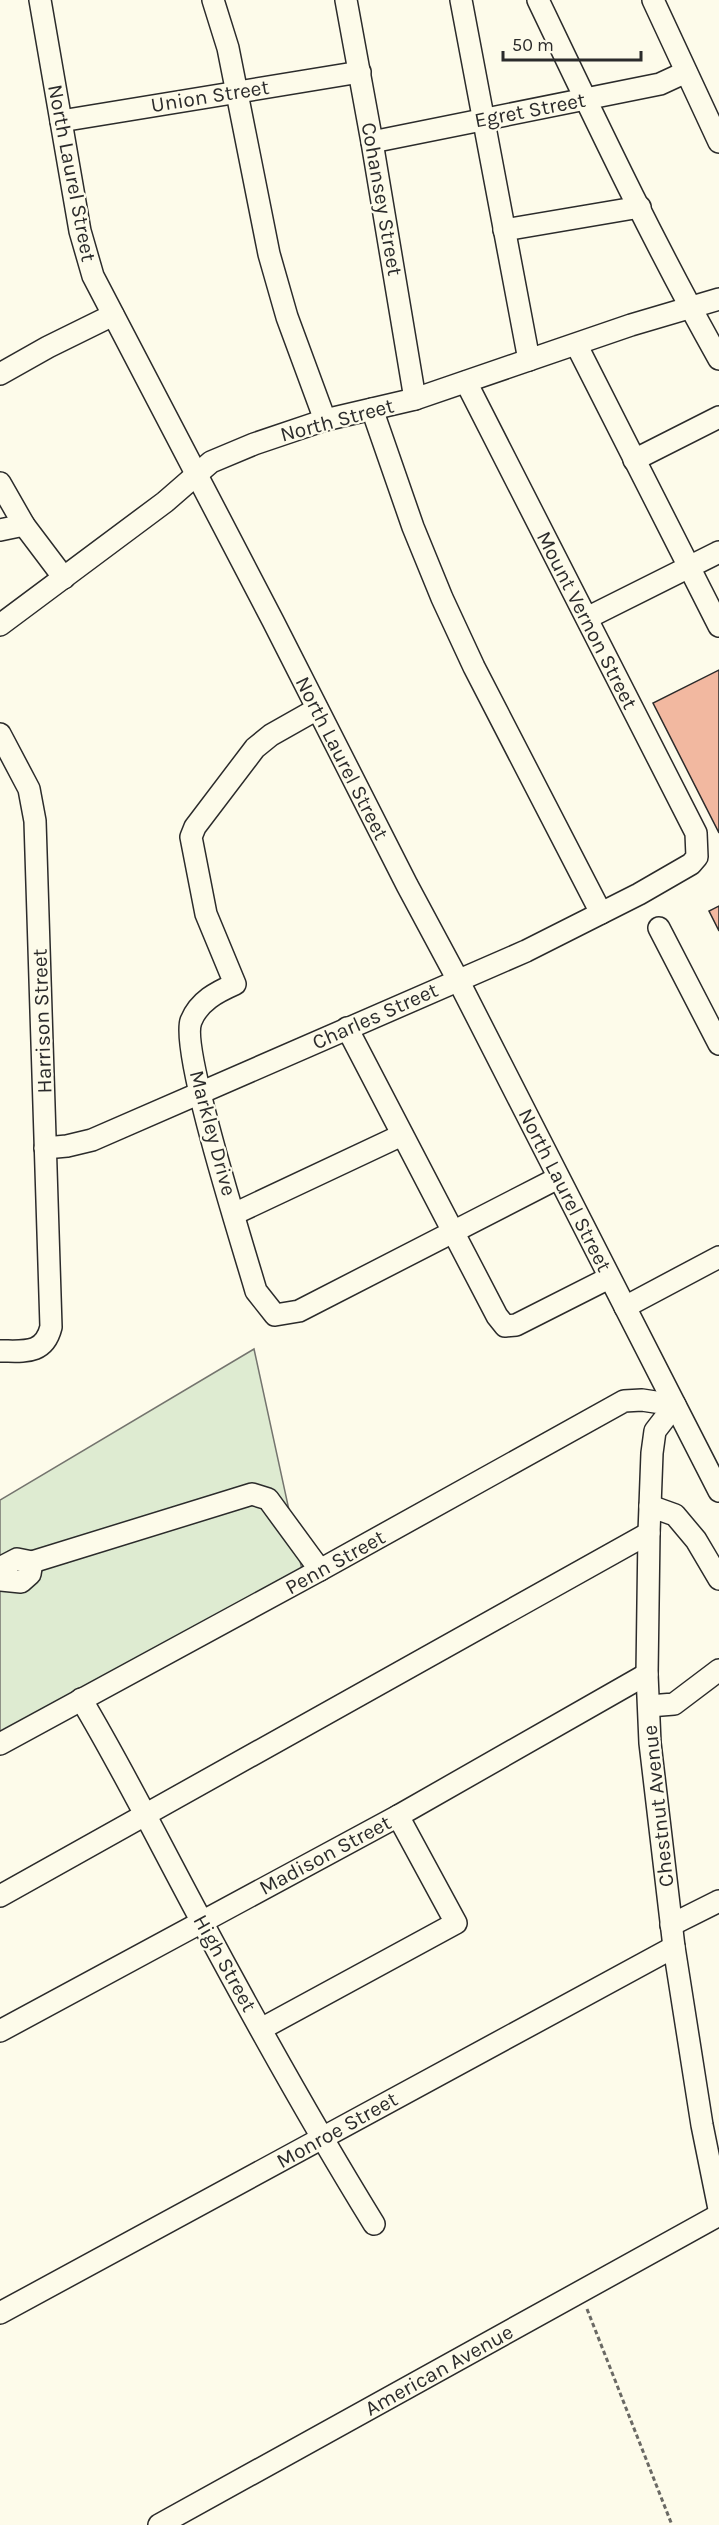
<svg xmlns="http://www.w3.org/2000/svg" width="719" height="2525" viewBox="0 0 719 2525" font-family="Karla,sans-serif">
	<rect width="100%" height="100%" fill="#fdfbea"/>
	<!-- green -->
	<polygon fill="#deebd1" stroke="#74746e" stroke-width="1.5" points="254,1349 304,1579 0,1744 0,1500"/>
	<!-- building -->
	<g fill="#f2b8a0" stroke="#2b2b2b" stroke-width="1.5">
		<polygon points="719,670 719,833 653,703"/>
		<polygon points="719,906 719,931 709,911"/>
	</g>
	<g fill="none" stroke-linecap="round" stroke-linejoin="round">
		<defs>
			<g id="minor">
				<polyline points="40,0 80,231 93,276 273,621 407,885 458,980 719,1491"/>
				<polyline points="213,0 228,48 269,254 287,317 325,420"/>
				<polyline points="346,0 372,142 415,399"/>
				<polyline points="461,0 529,360"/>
				<path d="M538 0C596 121 653 242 719 359"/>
				<polyline points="653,0 719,142"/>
				<polyline points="61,121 360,72"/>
				<polyline points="372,142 660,84 686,72"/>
				<polyline points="504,230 640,207"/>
				<polyline points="577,346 719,626"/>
				<polyline points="0,374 48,347 113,315"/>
				<polyline points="372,409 413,527 442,598 474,667 601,913"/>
				<polyline points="634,460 719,417"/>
				<polyline points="0,483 24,525 64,578"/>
				<polyline points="0,530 24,525"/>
				<polyline points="587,618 719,552"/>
				<polyline points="0,625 165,502 211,462 254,444 325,420 415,399 631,325 719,299"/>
				<path d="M317 709 271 735 255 748 195 827 191 837 206 914 235 984C217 992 199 1001 191 1021 180 1050 244 1249 256 1291L275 1315 299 1311 558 1178"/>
				<path d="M0 734 29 789 35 821 51 1327C44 1355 24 1351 0 1351"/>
				<polyline points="659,928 719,1044"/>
				<polyline points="347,1028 497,1316 505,1326 516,1325 609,1278"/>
				<polyline points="45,1148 67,1146 92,1140 526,951 639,894 691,864 697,857 696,833 466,382"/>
				<polyline points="234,1214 402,1135"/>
				<polyline points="625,1307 719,1257"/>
				<polyline points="650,1506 675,1515 696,1540 719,1579"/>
				<polyline points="32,1562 252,1494 268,1499 320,1570"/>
				<polyline points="0,1568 17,1559 32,1562 30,1574 21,1582 0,1580"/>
				<path d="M81 1699C124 1771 161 1846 201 1920 256 2023 313 2125 374 2224"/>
				<polyline points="649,1706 674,1704 719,1670"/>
				<polyline points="0,1744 320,1570 624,1401 642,1400 675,1405 655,1431 652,1453 649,1533 647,1674 650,1743 674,1947 702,2125 719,2209"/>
				<polyline points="0,1896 649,1533"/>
				<polyline points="671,1925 719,1901"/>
				<polyline points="261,2029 456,1923 398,1816"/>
				<polyline points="0,2031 398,1816 647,1674"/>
				<polyline points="0,2313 674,1947"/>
				<polyline points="159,2525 719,2215"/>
			</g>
		</defs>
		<!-- minor casing -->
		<use href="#minor" stroke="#2b2b2b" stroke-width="24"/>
		<!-- path -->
		<polyline stroke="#6a6964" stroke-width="3" stroke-dasharray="4.5 3" stroke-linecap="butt" points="587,2309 672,2525"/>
		<!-- minor -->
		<use href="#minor" stroke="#fdfbea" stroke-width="21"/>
	</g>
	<g text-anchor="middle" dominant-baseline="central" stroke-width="4.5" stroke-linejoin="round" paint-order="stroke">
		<!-- street labels -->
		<g font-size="21" fill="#2b2b2b" stroke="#fdfbea">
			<text transform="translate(210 96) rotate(-9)">Union Street</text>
			<text transform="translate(530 110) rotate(-11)">Egret Street</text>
			<text transform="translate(72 173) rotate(79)">North Laurel Street</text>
			<text transform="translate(382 199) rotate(80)">Cohansey Street</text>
			<text transform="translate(337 420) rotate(-15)">North Street</text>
			<text transform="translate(587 620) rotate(63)">Mount Vernon Street</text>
			<text transform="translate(342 758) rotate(63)">North Laurel Street</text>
			<text transform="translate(375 1016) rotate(-24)">Charles Street</text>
			<text transform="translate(42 1021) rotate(-92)">Harrison Street</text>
			<text transform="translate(213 1133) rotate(75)">Markley Drive</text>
			<text transform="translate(565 1190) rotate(63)">North Laurel Street</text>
			<text transform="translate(335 1562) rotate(-29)">Penn Street</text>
			<text transform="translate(658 1806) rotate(-96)">Chestnut Avenue</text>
			<text transform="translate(325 1855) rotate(-28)">Madison Street</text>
			<text transform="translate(225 1963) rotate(61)">High Street</text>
			<text transform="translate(337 2130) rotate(-29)">Monroe Street</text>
			<text transform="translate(439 2370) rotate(-29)">American Avenue</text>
		</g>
	</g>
	<!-- scale -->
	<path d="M503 51v9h138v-9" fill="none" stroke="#2b2b2b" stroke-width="3"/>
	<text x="512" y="51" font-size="18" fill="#2b2b2b" stroke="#fdfbea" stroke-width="4.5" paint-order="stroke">50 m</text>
</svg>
